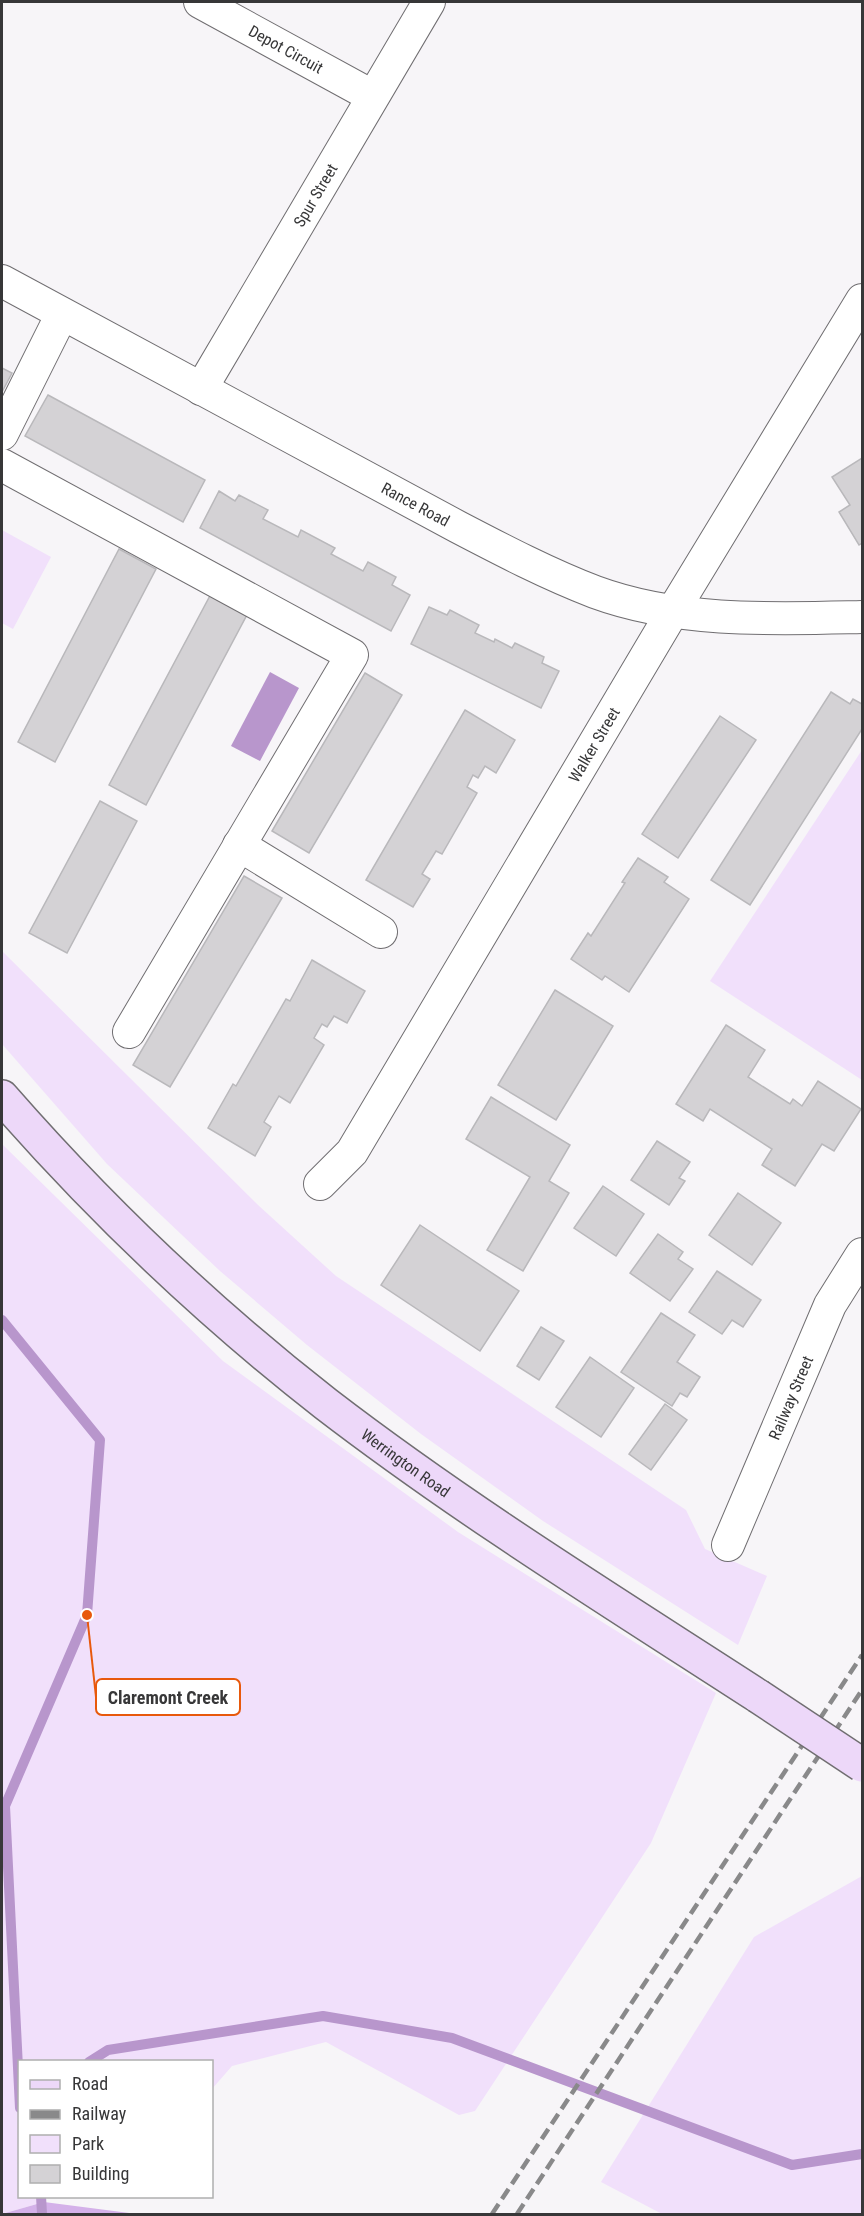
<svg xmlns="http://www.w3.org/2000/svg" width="864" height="2216" viewBox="0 0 864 2216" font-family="'Roboto Condensed',sans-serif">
	<rect width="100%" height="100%" fill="#f7f5f8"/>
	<!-- green -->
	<g fill="#f1e0fb">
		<polygon points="2,530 51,557 13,629 2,623"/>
		<polygon points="862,750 862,1080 710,981"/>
		<polygon points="2,951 258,1205 336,1276 686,1510 705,1549 767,1576 738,1645 543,1521 421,1434 307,1345 220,1271 107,1164 2,1044"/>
		<polygon points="2,1144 223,1361 458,1532 716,1693 651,1843 475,2111 459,2115 326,2042 232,2066 212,2089 212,2062 20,2062 20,2196 43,2197 44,2202 2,2214"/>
		<polygon points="862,1876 862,2214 662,2214 601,2182 754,1937"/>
	</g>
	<!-- forest -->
	<polygon fill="#d4b1e9" points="44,2202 137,2214 2,2214"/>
	<!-- water -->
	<polygon fill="#b896cc" points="270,672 299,688 260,761 231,746"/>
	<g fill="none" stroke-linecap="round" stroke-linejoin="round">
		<!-- stream -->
		<g stroke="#b896cc" stroke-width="10">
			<polyline points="2,1320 100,1440 87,1615 5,1806 20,2108"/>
			<polyline points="89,2062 108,2050 323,2016 452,2038 792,2165 862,2154"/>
			<polyline points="41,2196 42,2214"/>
		</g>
	</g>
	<!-- building -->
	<g fill="#d4d2d5" stroke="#b9b8bb" stroke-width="1.5">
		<polygon points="2,368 12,373 2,392"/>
		<polygon points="48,395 205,480 183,522 25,436"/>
		<polygon points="862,458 862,543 859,545 839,512 850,505 832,477"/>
		<polygon points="219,491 235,501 239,495 268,510 263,519 298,537 301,530 335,548 331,554 363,571 368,562 396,577 392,585 410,595 391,631 200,528"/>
		<polygon points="119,549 156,569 55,762 18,742"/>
		<polygon points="212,592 249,611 146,805 109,785"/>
		<polygon points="429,607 447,615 450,610 479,625 475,633 494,642 495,639 512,648 515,643 544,657 542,663 559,671 541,708 411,644"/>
		<polygon points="365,673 402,695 309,853 272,831"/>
		<polygon points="831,692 850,704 853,699 862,704 862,729 750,905 711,880"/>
		<polygon points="465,710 515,740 496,773 485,766 478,778 473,775 467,787 477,793 442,854 436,851 422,874 430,879 413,907 366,880"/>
		<polygon points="720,716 756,740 678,858 642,834"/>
		<polygon points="100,801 137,821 67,953 29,933"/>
		<polygon points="638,858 668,877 664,882 689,899 629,992 605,976 602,980 571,959 588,933 591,936 625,883 622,882"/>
		<polygon points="244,876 282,898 170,1087 133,1065"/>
		<polygon points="312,960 365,991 347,1023 334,1016 327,1027 322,1024 314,1038 324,1045 290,1103 279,1096 264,1122 271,1127 255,1156 208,1128 233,1084 236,1086 286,999 290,1001"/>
		<polygon points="555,990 613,1026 556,1120 498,1085"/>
		<polygon points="726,1025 765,1050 748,1077 790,1104 793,1099 802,1106 818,1081 861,1109 834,1151 822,1144 795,1186 762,1165 772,1149 710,1109 703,1121 676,1104"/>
		<polygon points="491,1097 570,1145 549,1181 569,1193 523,1271 487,1250 530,1177 466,1139"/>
		<polygon points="657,1141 690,1162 679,1178 685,1181 669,1205 631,1180"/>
		<polygon points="603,1186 644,1214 616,1256 574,1228"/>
		<polygon points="738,1193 781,1223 752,1265 709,1235"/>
		<polygon points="420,1225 519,1291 480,1351 381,1285"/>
		<polygon points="658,1234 683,1252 678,1259 693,1269 670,1301 630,1273"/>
		<polygon points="717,1271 761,1300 743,1327 732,1320 722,1334 689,1312"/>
		<polygon points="661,1313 695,1335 677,1362 700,1377 687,1397 680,1393 672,1406 621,1372"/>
		<polygon points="541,1327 564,1341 539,1380 517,1366"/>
		<polygon points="590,1357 634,1388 601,1437 556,1407"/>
		<polygon points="665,1404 687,1420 651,1470 629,1454"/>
	</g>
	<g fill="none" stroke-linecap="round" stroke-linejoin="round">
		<defs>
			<g id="street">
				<path id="s1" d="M200 2 372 96"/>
				<path id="s2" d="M2 281 458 527C502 550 548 574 595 592 679 623 774 619 862 617"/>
				<path id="s3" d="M201 389 429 2"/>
				<polyline points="2,434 62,314"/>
				<polyline points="2,465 352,655 129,1032"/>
				<polyline points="239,845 381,932"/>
				<path id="s4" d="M320 1184 352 1152 673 611 862 300"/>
				<path id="s5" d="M728 1545 830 1305 862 1254"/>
			</g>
			<g id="secondary">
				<path id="s6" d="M2 1097C100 1209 208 1312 326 1404 464 1510 613 1602 758 1696"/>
			</g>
		</defs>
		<!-- street casing -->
		<use href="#street" stroke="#706e71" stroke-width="34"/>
		<!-- secondary casing -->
		<use href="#secondary" stroke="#706e71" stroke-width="36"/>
		<!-- street -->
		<use href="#street" stroke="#fff" stroke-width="32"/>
		<!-- secondary -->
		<use href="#secondary" stroke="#edd8f9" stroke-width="33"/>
		<!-- rail -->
		<g stroke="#89898a" stroke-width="4.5" stroke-dasharray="12 6" stroke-linecap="butt">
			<polyline points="492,2214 862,1655"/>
			<polyline points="517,2214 862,1690"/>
		</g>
		<defs>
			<polyline id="secondary-bridge" points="758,1696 862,1765"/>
		</defs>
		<!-- secondary-bridge casing -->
		<use href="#secondary-bridge" stroke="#706e71" stroke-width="36" stroke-linecap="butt"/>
		<!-- secondary-bridge -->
		<use href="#secondary-bridge" stroke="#edd8f9" stroke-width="33"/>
	</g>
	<g text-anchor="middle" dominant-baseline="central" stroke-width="4.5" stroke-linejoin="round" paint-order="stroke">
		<!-- street labels -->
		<g font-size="16" fill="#373738" stroke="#fff">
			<text stroke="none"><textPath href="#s1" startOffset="98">Depot Circuit</textPath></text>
			<text stroke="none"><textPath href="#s3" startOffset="225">Spur Street</textPath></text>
			<text stroke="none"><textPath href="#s2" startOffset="470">Rance Road</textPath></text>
			<text stroke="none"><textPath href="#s4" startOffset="519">Walker Street</textPath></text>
			<text stroke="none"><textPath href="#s5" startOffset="160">Railway Street</textPath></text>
			<text stroke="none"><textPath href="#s6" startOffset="546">Werrington Road</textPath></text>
		</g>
	</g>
	<!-- callouts -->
	<path fill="none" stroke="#e8590c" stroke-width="2" d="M87 1615L96 1697"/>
	<circle fill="#e8590c" stroke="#fff" stroke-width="2" cx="87" cy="1615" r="6"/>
	<rect fill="#fff" stroke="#e8590c" stroke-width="2" x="96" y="1679" width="144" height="36" rx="6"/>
	<g font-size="18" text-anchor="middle" font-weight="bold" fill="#373738">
		<text x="168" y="1704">Claremont Creek</text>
	</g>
	<!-- border -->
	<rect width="864" height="2216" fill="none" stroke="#373738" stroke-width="6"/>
	<!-- legend -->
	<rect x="18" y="2060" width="195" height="138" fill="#ffffff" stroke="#afafaf" stroke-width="1.5"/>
	<rect x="30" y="2080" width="30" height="9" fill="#edd8f9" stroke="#afafaf" stroke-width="1.5"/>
	<text x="72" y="2090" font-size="18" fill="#373738">Road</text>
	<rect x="30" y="2110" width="30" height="9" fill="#89898a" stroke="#afafaf" stroke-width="1.5"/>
	<text x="72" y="2120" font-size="18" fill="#373738">Railway</text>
	<rect x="30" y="2135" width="30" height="18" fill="#f1e0fb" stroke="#afafaf" stroke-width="1.5"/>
	<text x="72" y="2150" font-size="18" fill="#373738">Park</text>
	<rect x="30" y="2165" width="30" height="18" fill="#d4d2d5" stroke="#afafaf" stroke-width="1.5"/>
	<text x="72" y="2180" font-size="18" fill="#373738">Building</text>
</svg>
